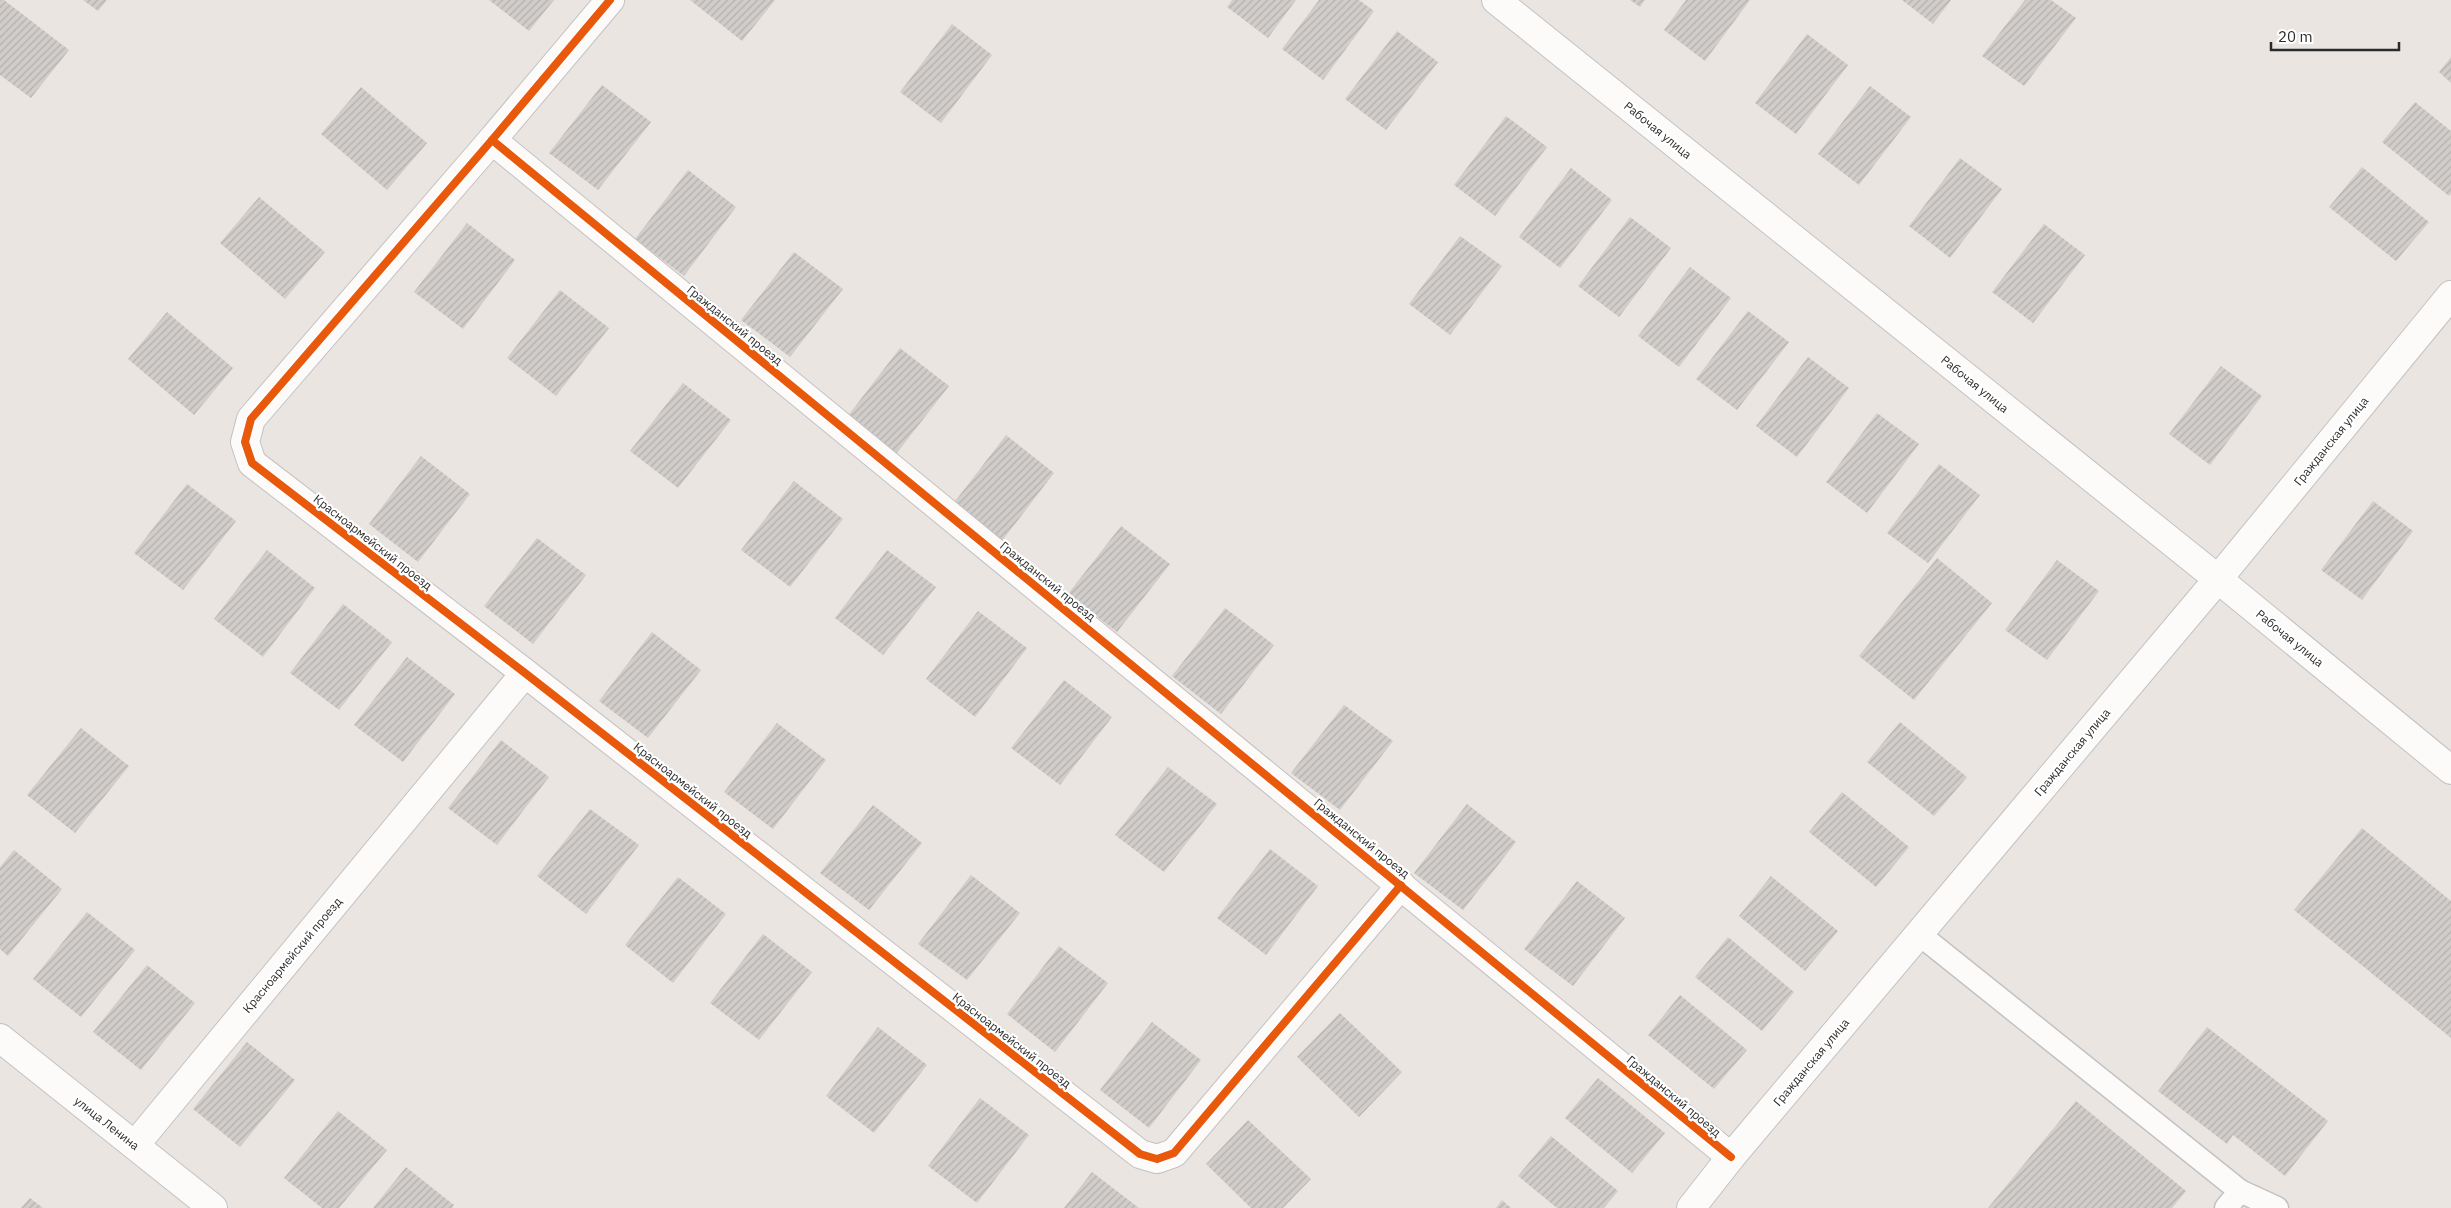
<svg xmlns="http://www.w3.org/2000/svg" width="2451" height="1208" viewBox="0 0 2451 1208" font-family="'IBM Plex Sans',sans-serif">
	<defs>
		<pattern id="building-hatch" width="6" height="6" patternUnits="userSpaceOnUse" patternTransform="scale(1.25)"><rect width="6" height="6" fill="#d0cdca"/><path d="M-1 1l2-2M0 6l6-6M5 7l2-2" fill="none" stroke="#b3b0ae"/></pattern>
	</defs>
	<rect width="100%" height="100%" fill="#eae5e1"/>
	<!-- building -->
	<g fill="url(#building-hatch)">
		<polygon points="0,0 4,0 69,50 31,98 0,75"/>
		<polygon points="83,0 107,0 98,11"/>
		<polygon points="489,0 554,0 529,31"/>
		<polygon points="690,0 775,0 742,41"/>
		<polygon points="1232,0 1296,0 1268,38 1227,7"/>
		<polygon points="1319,0 1359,0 1374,11 1323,80 1282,49"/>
		<polygon points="1630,0 1645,0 1640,7"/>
		<polygon points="1686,0 1750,0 1705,61 1664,30"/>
		<polygon points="1902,0 1951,0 1933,24"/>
		<polygon points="2025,0 2051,0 2076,18 2024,86 1982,56"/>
		<polygon points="952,24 992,55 941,123 900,92"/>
		<polygon points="1397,31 1438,62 1386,130 1345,99"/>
		<polygon points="1807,34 1848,65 1796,134 1755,103"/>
		<polygon points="2451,57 2451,83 2439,72"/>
		<polygon points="602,85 651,122 598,190 549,153"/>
		<polygon points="1870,86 1911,117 1859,185 1818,154"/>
		<polygon points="361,87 427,143 387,190 321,134"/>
		<polygon points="2415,102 2451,131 2451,194 2449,196 2382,142"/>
		<polygon points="1506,116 1547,147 1495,216 1454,185"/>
		<polygon points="1960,158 2002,189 1950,258 1909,226"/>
		<polygon points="2362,167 2429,222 2396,261 2329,207"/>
		<polygon points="1571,168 1612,200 1560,268 1519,237"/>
		<polygon points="688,170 736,207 684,276 635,239"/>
		<polygon points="259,197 325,252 285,299 220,243"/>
		<polygon points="1630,217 1671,248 1619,317 1578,286"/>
		<polygon points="467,223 515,260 463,329 414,292"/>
		<polygon points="2044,224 2085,255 2033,323 1992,292"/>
		<polygon points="1460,236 1502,266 1450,335 1409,304"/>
		<polygon points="794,252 843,289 790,357 741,320"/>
		<polygon points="1690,267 1731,298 1679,367 1638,336"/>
		<polygon points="560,290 609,328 556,396 507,358"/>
		<polygon points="1748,311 1789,342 1737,410 1696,379"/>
		<polygon points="167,312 233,368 194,415 128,359"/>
		<polygon points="900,348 949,386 896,454 847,417"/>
		<polygon points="1808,357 1849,388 1797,457 1756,426"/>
		<polygon points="2221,366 2262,396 2210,465 2169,434"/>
		<polygon points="683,383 731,420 678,488 630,451"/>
		<polygon points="1877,413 1919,444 1867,513 1826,482"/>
		<polygon points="1006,435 1054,473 1002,541 953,504"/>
		<polygon points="421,456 470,494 418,562 369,524"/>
		<polygon points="1939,464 1980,495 1928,563 1887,533"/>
		<polygon points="794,481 843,519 790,587 741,550"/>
		<polygon points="187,484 236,521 183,590 134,553"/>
		<polygon points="2373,501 2413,531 2362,600 2321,570"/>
		<polygon points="1121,526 1170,564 1117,632 1068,594"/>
		<polygon points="537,538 586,575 533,644 484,606"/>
		<polygon points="267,550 315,588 263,657 214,619"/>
		<polygon points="887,550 936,587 883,655 835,618"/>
		<polygon points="1937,558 1992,603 1914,700 1859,656"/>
		<polygon points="2057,560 2099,591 2047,660 2005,630"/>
		<polygon points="343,604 392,642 339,710 290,673"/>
		<polygon points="1225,608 1274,645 1221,714 1172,676"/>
		<polygon points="978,611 1027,648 975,717 926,679"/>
		<polygon points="652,632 701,670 648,738 599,701"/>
		<polygon points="407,657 455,694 403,762 354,725"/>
		<polygon points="1064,680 1112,717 1060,785 1011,748"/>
		<polygon points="1344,705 1393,741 1340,810 1291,773"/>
		<polygon points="1900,722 1967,777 1934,816 1867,762"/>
		<polygon points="777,723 826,760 773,829 724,792"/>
		<polygon points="81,728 129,766 75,833 27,795"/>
		<polygon points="501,740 549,777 497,845 448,808"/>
		<polygon points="1168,767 1217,804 1164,872 1115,835"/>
		<polygon points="1842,792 1909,847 1876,887 1809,832"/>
		<polygon points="1467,804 1516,842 1463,910 1414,873"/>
		<polygon points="873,805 922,843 869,910 820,873"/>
		<polygon points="590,809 639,845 586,914 537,876"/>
		<polygon points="2362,828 2451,901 2451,1038 2294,910"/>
		<polygon points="1270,849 1318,886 1266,955 1217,918"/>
		<polygon points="14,850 62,889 8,956 0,949 0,867"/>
		<polygon points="971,875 1020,913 967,980 918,944"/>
		<polygon points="1771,876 1838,931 1805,971 1739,916"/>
		<polygon points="678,877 726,914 673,983 625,945"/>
		<polygon points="1577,881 1625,918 1573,986 1524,949"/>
		<polygon points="87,912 135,950 81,1017 33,979"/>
		<polygon points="763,934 812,972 759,1040 710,1003"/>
		<polygon points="1728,937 1794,992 1762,1031 1695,977"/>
		<polygon points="1059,946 1108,983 1055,1052 1007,1014"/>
		<polygon points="147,965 195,1003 141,1070 93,1032"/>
		<polygon points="1680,995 1747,1050 1714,1089 1648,1035"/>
		<polygon points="1340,1013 1402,1072 1359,1117 1297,1057"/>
		<polygon points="1152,1022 1201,1060 1149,1128 1100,1090"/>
		<polygon points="878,1027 927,1065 874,1133 826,1096"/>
		<polygon points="2207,1027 2328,1121 2285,1176 2233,1135 2227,1144 2158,1091"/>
		<polygon points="247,1042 295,1080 240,1147 193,1109"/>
		<polygon points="1598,1078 1665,1133 1632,1173 1565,1118"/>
		<polygon points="980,1098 1029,1135 977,1203 928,1166"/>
		<polygon points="2076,1101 2186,1191 2172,1208 1988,1208"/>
		<polygon points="338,1111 387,1150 339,1208 322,1208 284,1178"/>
		<polygon points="1248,1120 1311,1179 1283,1208 1251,1208 1206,1164"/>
		<polygon points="1551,1136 1618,1191 1604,1208 1557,1208 1518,1176"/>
		<polygon points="406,1167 454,1205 452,1208 373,1208"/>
		<polygon points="1092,1172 1139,1208 1064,1208"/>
		<polygon points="30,1198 43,1208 21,1208"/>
		<polygon points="1502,1200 1511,1208 1496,1208"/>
	</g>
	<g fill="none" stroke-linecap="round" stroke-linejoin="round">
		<defs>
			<g id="lane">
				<polyline points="1919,934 2240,1191 2226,1208"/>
				<polyline points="2240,1191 2277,1208"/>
			</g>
			<g id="street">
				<polyline points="610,0 492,140 1731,1157"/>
				<polyline points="1496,0 2218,579 2451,770"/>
				<polyline points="492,140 251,419 245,442 252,463 525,673 1140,1154 1157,1159 1174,1153 1401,885"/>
				<polyline points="0,1038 213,1208"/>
				<polyline points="135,1145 525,673"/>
				<polyline points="1691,1208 1731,1157 2218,579 2451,295"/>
			</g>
		</defs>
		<!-- lane casing -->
		<use href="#lane" stroke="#c3c2c3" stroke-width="25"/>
		<!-- street casing -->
		<use href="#street" stroke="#c3c2c3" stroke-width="30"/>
		<!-- lane -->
		<use href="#lane" stroke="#fcfbfa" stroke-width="22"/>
		<!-- street -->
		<use href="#street" stroke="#fcfbfa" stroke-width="28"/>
		<defs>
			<g id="cycleway">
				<polyline points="610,0 492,140 1731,1157"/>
				<polyline points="492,140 251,419 245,442 252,463 525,673 1140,1154 1157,1159 1174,1153 1401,885"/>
			</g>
		</defs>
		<!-- cycleway casing -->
		<use href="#cycleway" stroke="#fff" stroke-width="11"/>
		<!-- cycleway -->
		<use href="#cycleway" stroke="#e8590c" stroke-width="8"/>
	</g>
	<g text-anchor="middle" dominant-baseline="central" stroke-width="4.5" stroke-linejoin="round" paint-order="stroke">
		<!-- street labels -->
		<g font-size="12" fill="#2b2b2b" stroke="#fff">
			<text transform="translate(1658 130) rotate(39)">Рабочая улица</text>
			<text transform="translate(735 325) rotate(39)">Гражданский проезд</text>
			<text transform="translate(1975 384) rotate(39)">Рабочая улица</text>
			<text transform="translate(2331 441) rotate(-51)">Гражданская улица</text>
			<text transform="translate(373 542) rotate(38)">Красноармейский проезд</text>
			<text transform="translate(1048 581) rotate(39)">Гражданский проезд</text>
			<text transform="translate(2290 638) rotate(39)">Рабочая улица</text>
			<text transform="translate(2072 752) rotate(-50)">Гражданская улица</text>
			<text transform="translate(693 790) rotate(38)">Красноармейский проезд</text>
			<text transform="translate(1362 838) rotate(39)">Гражданский проезд</text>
			<text transform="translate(292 955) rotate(-50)">Красноармейский проезд</text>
			<text transform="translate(1012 1040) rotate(38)">Красноармейский проезд</text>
			<text transform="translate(1811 1062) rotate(-50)">Гражданская улица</text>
			<text transform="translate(1674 1096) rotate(40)">Гражданский проезд</text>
			<text transform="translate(107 1123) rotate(38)">улица Ленина</text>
		</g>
	</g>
	<!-- scale -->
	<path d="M2271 42v8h128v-8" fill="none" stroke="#2b2b2b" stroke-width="2.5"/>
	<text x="2278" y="42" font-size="15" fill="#2b2b2b" stroke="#ffffff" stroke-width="4" paint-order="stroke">20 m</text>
</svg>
